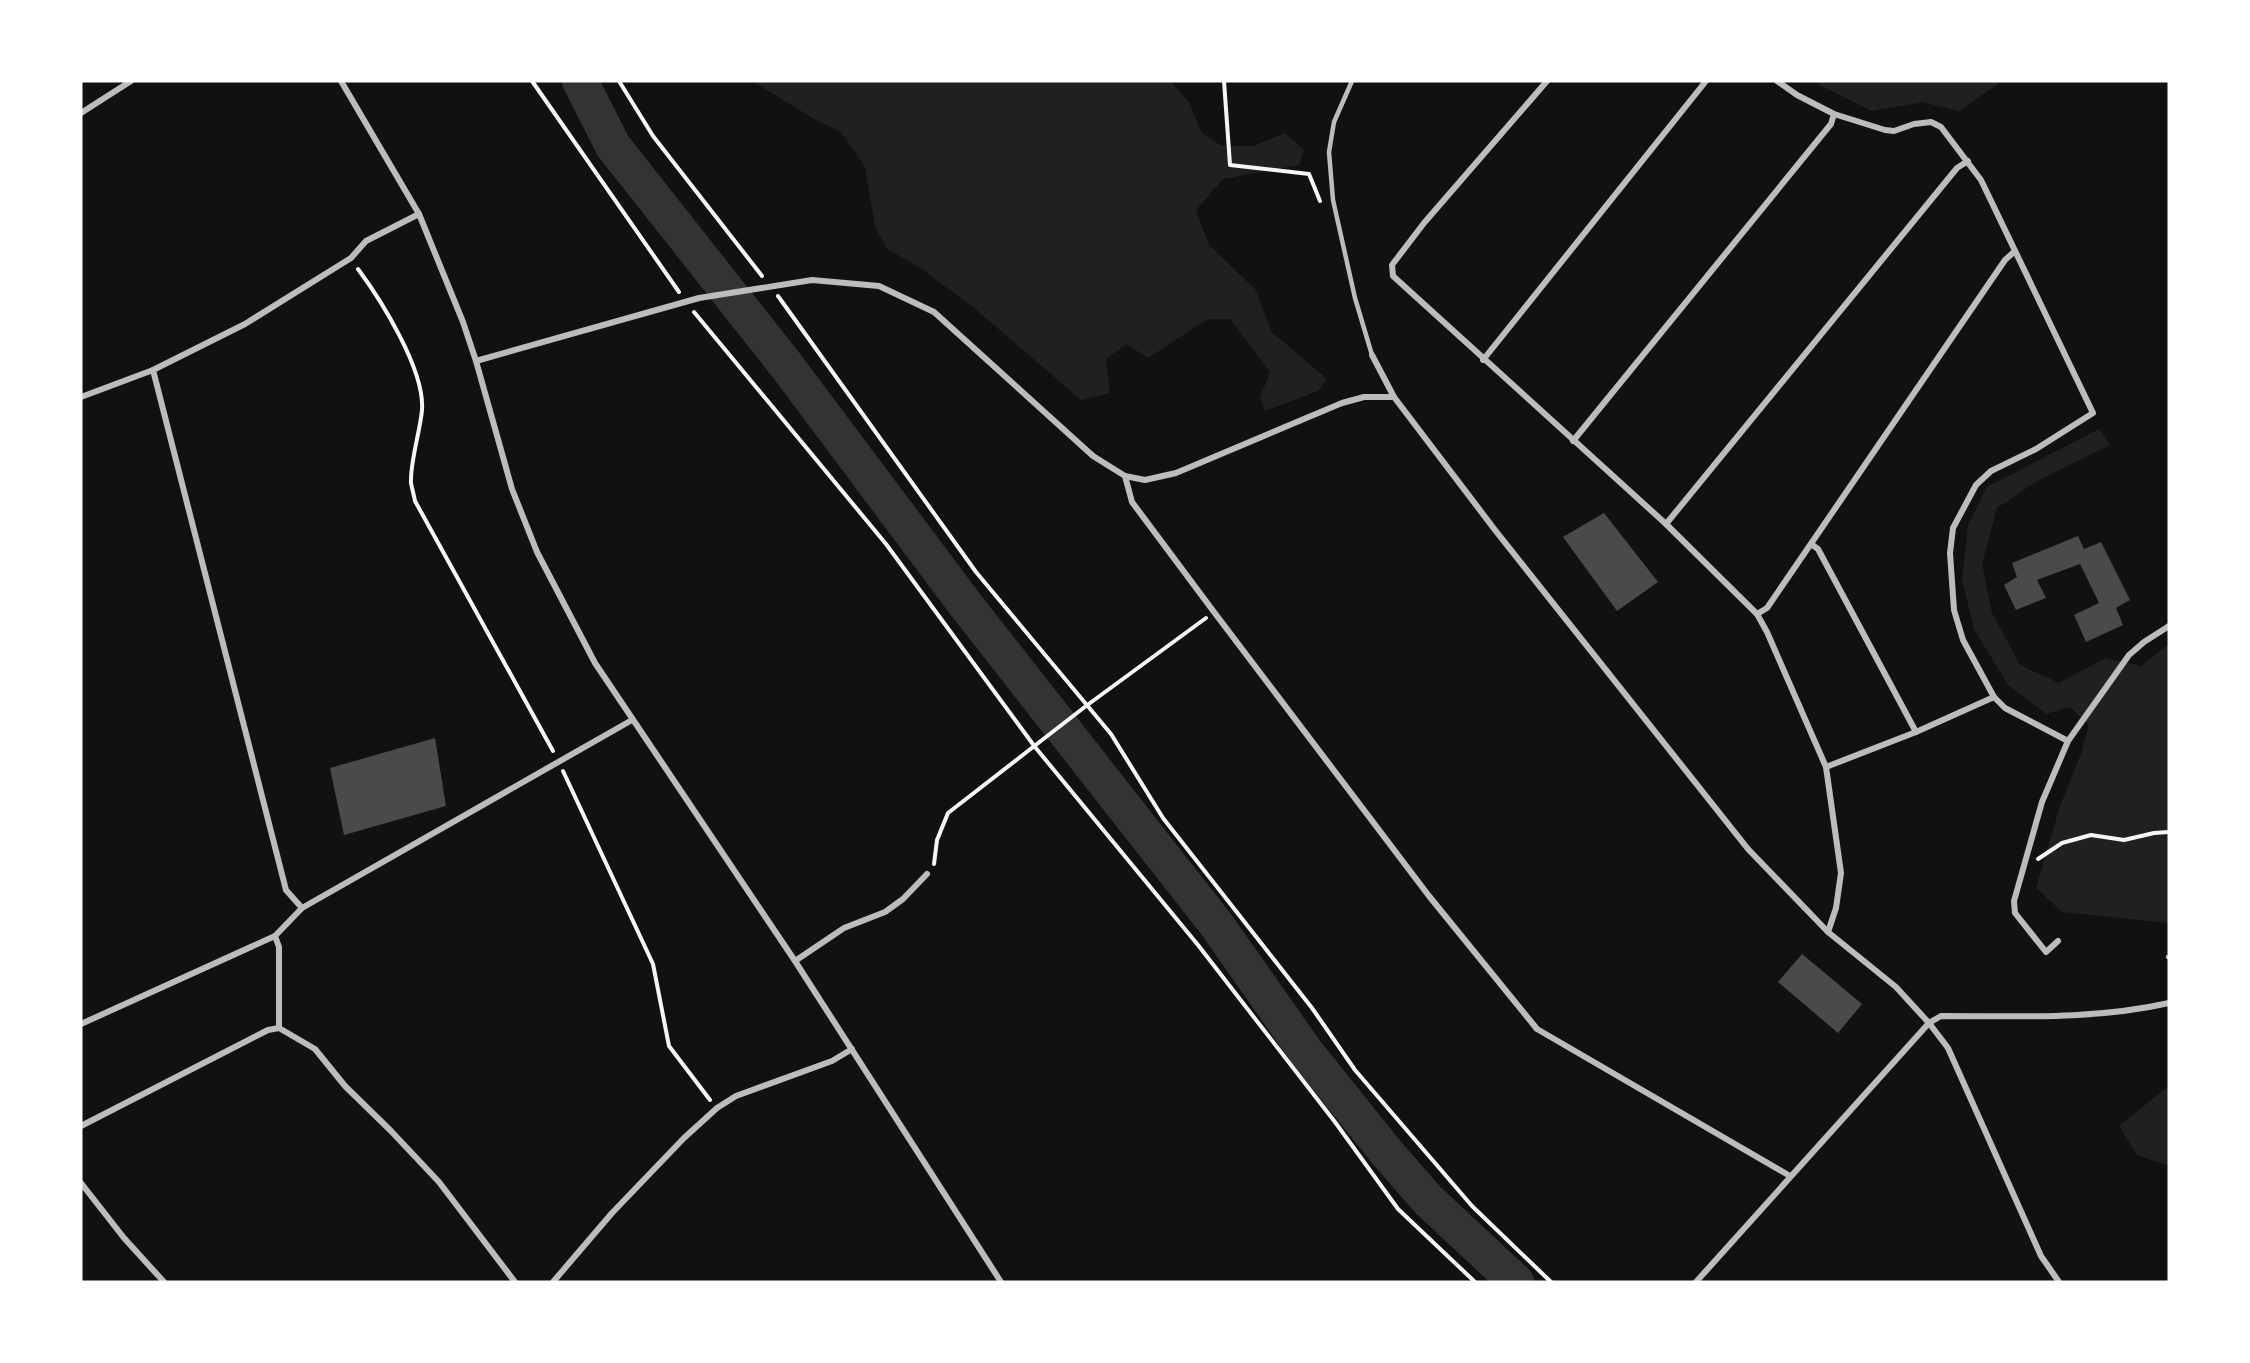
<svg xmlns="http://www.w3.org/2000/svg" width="2250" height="1363" viewBox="0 0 2250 1363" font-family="Lora,serif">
	<rect width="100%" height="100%" fill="#111"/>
	<!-- green -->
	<g fill="#202020">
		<polygon points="752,81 1170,81 1188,101 1202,133 1222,146 1253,146 1285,133 1304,150 1299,165 1223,179 1196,210 1209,245 1255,289 1272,332 1327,379 1318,391 1265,411 1260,398 1270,372 1230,319 1208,319 1148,358 1126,344 1106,359 1110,393 1081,400 973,307 916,265 888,250 875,227 865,167 841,132 814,119"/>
		<polygon points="1815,81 2002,81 1959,111 1922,102 1872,111 1821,86"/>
		<polygon points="2099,429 2110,445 2037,481 1997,508 1982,564 1992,613 2020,665 2059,683 2105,658 2141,666 2169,644 2169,923 2062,912 2036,888 2060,806 2082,751 2089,725 2070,707 2046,714 2008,685 1974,629 1962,579 1968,525 1987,487"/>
		<polygon points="2169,1086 2169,1166 2137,1155 2119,1126"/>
	</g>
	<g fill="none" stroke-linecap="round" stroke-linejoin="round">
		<!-- river -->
		<polyline stroke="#333" stroke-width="36" points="580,81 613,146 786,365 965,604 1216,924 1306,1052 1387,1153 1428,1200 1516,1282"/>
	</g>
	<!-- building -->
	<g fill="#4a4a4a">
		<polygon points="1604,513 1658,582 1617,611 1563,537"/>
		<polygon points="2078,536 2084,549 2101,542 2130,600 2116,608 2123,625 2086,642 2074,615 2099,603 2080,564 2037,580 2046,598 2016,610 2004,585 2017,577 2012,563"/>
		<polygon points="435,738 446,806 344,835 330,768"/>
		<polygon points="1802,954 1862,1004 1838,1033 1778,982"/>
	</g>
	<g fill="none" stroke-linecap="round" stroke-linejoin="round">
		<!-- path -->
		<g stroke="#f5f5f5" stroke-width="4">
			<polyline points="532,81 679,292"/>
			<polyline points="619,81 653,136 762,276"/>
			<polyline points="1224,81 1230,165 1309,174 1320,201"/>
			<path d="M358 269C381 300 425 370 422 410 420 432 410 462 411 483 412 489 414 495 415 501L553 751"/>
			<polyline points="778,296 976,572 1111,734 1163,818 1312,1008 1355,1070 1472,1206 1551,1282"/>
			<polyline points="694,312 886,544 1035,747 1198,945 1335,1122 1398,1209 1475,1282"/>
			<polyline points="563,771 653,964 669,1046 710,1100"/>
			<polyline points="2038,859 2062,843 2091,835 2124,840 2154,833 2169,832"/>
			<polyline points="934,864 937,840 948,813 1086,706 1206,618"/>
		</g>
		<!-- service -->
		<g stroke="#bcbcbc" stroke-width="4.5">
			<polyline points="1352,81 1334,122 1329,152 1333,200 1355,298 1372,355"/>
			<polyline points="2168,957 2169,957"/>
		</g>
		<!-- minor -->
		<g stroke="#bcbcbc" stroke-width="6">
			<polyline points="341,81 419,214 463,322 476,361 512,489 537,552 595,663 795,961 1001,1282"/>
			<polyline points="1547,81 1424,223 1392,265 1393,276 1666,524 1757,614 1767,632 1826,767 1841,873 1836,908 1828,932"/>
			<polyline points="1777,81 1797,95 1834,114 1885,130 1894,131 1914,124 1931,122 1941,127 1981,180 2093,413 2036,449 1991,471 1976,485 1953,528 1950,553 1954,610 1963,640 1994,697 2005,708 2068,741"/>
			<polyline points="81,113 131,81"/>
			<polyline points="1372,355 1394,397"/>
			<polyline points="1483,360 1706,81"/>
			<path d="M476 361 699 298 812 280 879 286 934 312 1093 456 1125 476 1145 480 1176 473 1342 403 1364 397H1394L1495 530 1748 849 1828 932 1896 987 1929 1023 1941 1016C2017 1016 2094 1020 2169 1003"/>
			<polyline points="153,370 286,890 302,908"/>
			<polyline points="81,397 153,370 245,324 351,258 366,241 419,214"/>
			<polyline points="1573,441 1831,124 1834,114"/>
			<polyline points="1125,476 1132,502 1214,612 1429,896 1537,1029 1790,1176"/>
			<polyline points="1666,524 1957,168 1968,161"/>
			<polyline points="1811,544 1818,549 1916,732"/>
			<polyline points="1757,614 1767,608 2005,260 2015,251"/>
			<polyline points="1826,767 1916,732 1994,697"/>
			<polyline points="2058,941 2046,952 2015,913 2014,901 2042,802 2068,741 2129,655 2144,642 2169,626"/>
			<polyline points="795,961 844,928 885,912 903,899 927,874"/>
			<polyline points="81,1024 275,936 302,908 632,720"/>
			<polyline points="279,1028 315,1049 345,1086 391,1131 439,1182 515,1282"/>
			<polyline points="81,1126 268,1030 279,1028 279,947 275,936"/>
			<polyline points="81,1183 124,1238 164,1282"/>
			<polyline points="553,1282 612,1213 684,1138 717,1108 736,1096 832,1061 852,1049"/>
			<polyline points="1696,1282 1929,1023 1948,1048 2041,1256 2059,1282"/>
		</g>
	</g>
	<!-- border -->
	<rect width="2250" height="1363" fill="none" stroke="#ffffff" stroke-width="165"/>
</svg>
